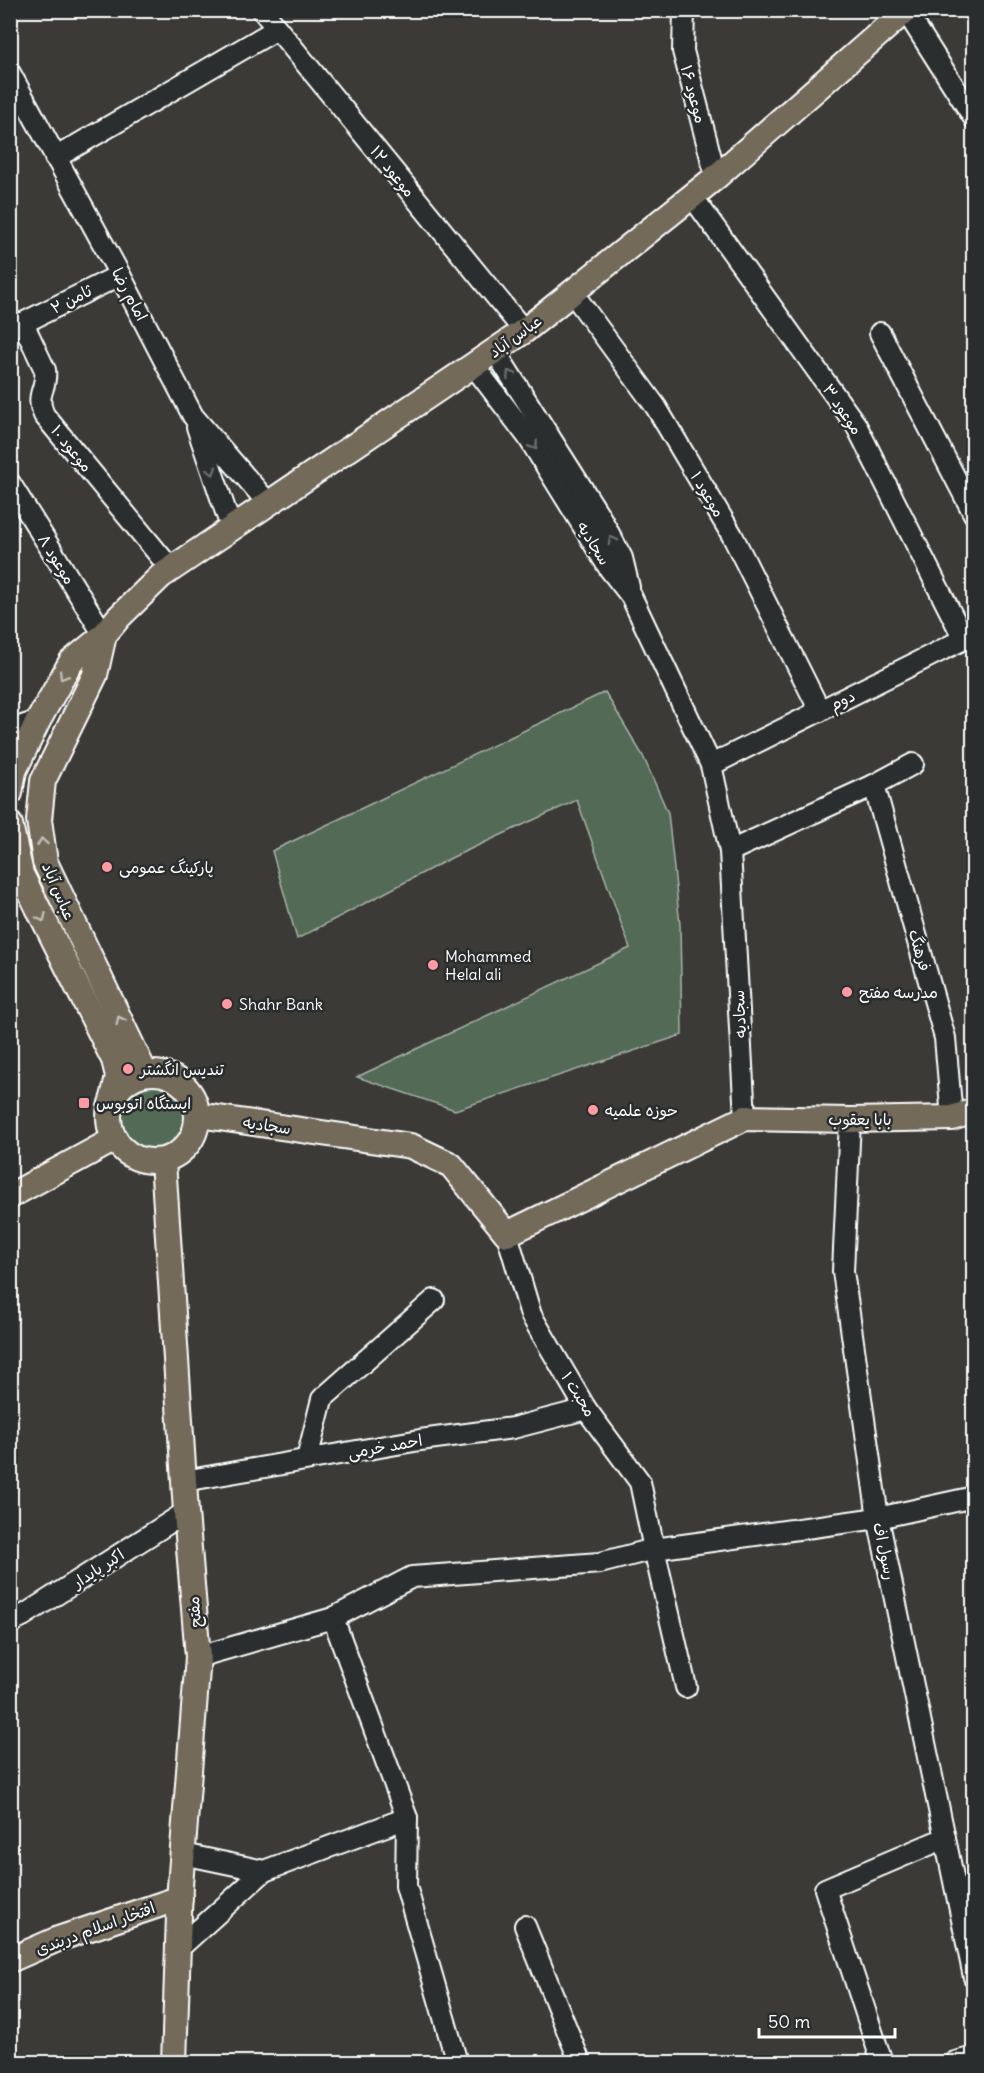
<svg xmlns="http://www.w3.org/2000/svg" width="984" height="2073" viewBox="0 0 984 2073" font-family="Delius,'Playpen Sans Arabic',sans-serif">
	<rect width="100%" height="100%" fill="#3b3a37"/>
	<filter id="ink" filterUnits="userSpaceOnUse"><feTurbulence type="fractalNoise" baseFrequency=".0167" numOctaves="2"/><feDisplacementMap in="SourceGraphic" scale="12" xChannelSelector="R" yChannelSelector="G"/><feConvolveMatrix kernelMatrix="1 2 1 2 8 2 1 2 1" color-interpolation-filters="sRGB"/></filter>
	<g filter="url(#ink)">
		<!-- green -->
		<g fill="#536a57" stroke="#a9b4ab" stroke-width="1.5">
			<polygon points="605,692 643,756 668,813 680,925 682,1035 455,1110 357,1077 630,948 577,800 453,857 297,939 272,851"/>
			<circle cx="154" cy="1118" r="38"/>
		</g>
		<g fill="none" stroke-linecap="round" stroke-linejoin="round">
			<defs>
				<g id="minor">
					<polyline points="262,10 524,331"/>
					<polyline points="684,10 683,51 716,177"/>
					<polyline points="906,11 974,118"/>
					<polyline points="10,73 120,275 193,416 268,503"/>
					<polyline points="55,158 277,29"/>
					<polyline points="692,196 856,425 964,639"/>
					<polyline points="572,292 656,407 732,535 820,711"/>
					<polyline points="23,323 120,275"/>
					<path d="M10 325 23 323 45 370C48 389 34 393 44 415L170 568"/>
					<polyline points="880,333 974,514"/>
					<polyline points="495,351 599,515 622,558 629,587"/>
					<polyline points="474,366 528,437 609,568 631,596 711,765 730,851 745,1118"/>
					<polyline points="197,427 231,527"/>
					<polyline points="10,483 104,635"/>
					<polyline points="10,730 38,721"/>
					<polyline points="711,765 974,634"/>
					<polyline points="874,785 945,1038 952,1118"/>
					<polyline points="730,851 874,785 913,764"/>
					<polyline points="850,1120 843,1271 878,1518 974,1977"/>
					<polyline points="507,1234 531,1315 586,1409 640,1482 654,1549 686,1687"/>
					<polyline points="307,1459 322,1399 434,1300"/>
					<polyline points="184,1481 420,1440 513,1428 586,1409"/>
					<polyline points="333,1618 407,1818 406,1886 456,2059 455,2062"/>
					<polyline points="10,1624 186,1512"/>
					<polyline points="198,1657 333,1618 412,1577 600,1563 654,1549 878,1518 974,1497"/>
					<polyline points="183,1854 264,1871 407,1818"/>
					<polyline points="525,1926 580,2062"/>
					<polyline points="179,1948 264,1871"/>
					<polyline points="882,2062 825,1889 945,1838"/>
					<polyline points="955,2062 974,2057"/>
				</g>
				<g id="major">
					<polyline points="104,635 95,675 43,781 39,820 45,862 145,1073"/>
					<polyline points="10,793 14,771 38,721 71,662 104,635 119,617 161,576 524,331 716,177 906,10"/>
					<polyline points="10,824 21,874 114,1060 118,1076 113,1098"/>
					<circle cx="153" cy="1117" r="44"/>
					<polyline points="198,1115 411,1146 451,1165 507,1234 745,1118 850,1120 952,1118 974,1111"/>
					<polyline points="163,1161 186,1512 198,1657 180,1886 174,2062"/>
					<polyline points="10,1196 115,1139"/>
					<polyline points="10,1960 58,1939 180,1898"/>
				</g>
			</defs>
			<!-- minor casing -->
			<use href="#minor" stroke="#fff" stroke-width="24"/>
			<!-- major casing -->
			<use href="#major" stroke="#fff" stroke-width="28"/>
			<!-- minor -->
			<use href="#minor" stroke="#2a2d2e" stroke-width="20"/>
			<!-- major -->
			<use href="#major" stroke="#736b5a" stroke-width="24"/>
		</g>
		<!-- one-way arrows -->
		<defs><path id="oneway-chevron" d="M-2-3.5L2.5 0L-2 3.5" fill="none" stroke-width="1.6" stroke-linecap="round" stroke-linejoin="round" transform="scale(1.5)"/></defs>
		<g stroke="#6a6c6d">
			<use href="#oneway-chevron" transform="translate(510 374) rotate(-123)"/>
			<use href="#oneway-chevron" transform="translate(534 446) rotate(58)"/>
			<use href="#oneway-chevron" transform="translate(212 471) rotate(72)"/>
			<use href="#oneway-chevron" transform="translate(612 540) rotate(-118)"/>
		</g>
		<g stroke="#c0bcb5">
			<use href="#oneway-chevron" transform="translate(63 676) rotate(121)"/>
			<use href="#oneway-chevron" transform="translate(42 842) rotate(-99)"/>
			<use href="#oneway-chevron" transform="translate(42 918) rotate(65)"/>
			<use href="#oneway-chevron" transform="translate(120 1020) rotate(-116)"/>
		</g>
	</g>
	<!-- markers -->
	<g fill="#ff9aa2" stroke="#2a2d2e" stroke-width="2">
		<circle cx="107" cy="867" r="6"/>
		<circle cx="433" cy="965" r="6"/>
		<circle cx="847" cy="992" r="6"/>
		<circle cx="227" cy="1004" r="6"/>
		<circle cx="128" cy="1069" r="6"/>
		<rect x="78" y="1097" width="12" height="12" rx="3"/>
		<circle cx="593" cy="1110" r="6"/>
	</g>
	<g text-anchor="middle" dominant-baseline="central" stroke-width="5" stroke-linejoin="round" paint-order="stroke">
		<!-- street labels -->
		<g font-size="16" fill="#fff" stroke="#2a2d2e">
			<text transform="translate(694 94) rotate(75)">موعود ۱۶</text>
			<text transform="translate(393 171) rotate(51)">موعود ۱۲</text>
			<text transform="translate(130 294) rotate(62)">امام رضا</text>
			<text transform="translate(71 299) rotate(-27)">ثامن ۲</text>
			<text transform="translate(515 336) rotate(-36)">عباس آباد</text>
			<text transform="translate(843 409) rotate(56)">موعود ۳</text>
			<text transform="translate(72 448) rotate(51)">موعود ۱۰</text>
			<text transform="translate(708 494) rotate(59)">موعود ۱</text>
			<text transform="translate(594 543) rotate(58)">سجادیه</text>
			<text transform="translate(57 559) rotate(58)">موعود ۸</text>
			<text transform="translate(842 700) rotate(-27)">دوم</text>
			<text transform="translate(59 891) rotate(67)">عباس آباد</text>
			<text transform="translate(920 950) rotate(74)">فرهنگ</text>
			<text transform="translate(739 1014) rotate(-93)">سجادیه</text>
			<text x="860" y="1119">بابا یعقوب</text>
			<text transform="translate(267 1125) rotate(8)">سجادیه</text>
			<text transform="translate(579 1394) rotate(58)">محبت ۱</text>
			<text transform="translate(385 1446) rotate(-10)">احمد خرمی</text>
			<text transform="translate(885 1551) rotate(78)">رسول اف</text>
			<text transform="translate(98 1568) rotate(-33)">اکبر پایدار</text>
			<text transform="translate(194 1612) rotate(-95)">مفتح</text>
			<text transform="translate(95 1928) rotate(-20)">افتخار اسلام دربندی</text>
		</g>
		<!-- poi labels -->
		<g font-size="16" fill="#fff" stroke="#2a2d2e" text-anchor="start">
			<text x="119" y="867">پارکینگ عمومی</text>
			<text x="445" y="956">Mohammed<tspan x="445" dy="18">Helal ali</tspan></text>
			<text x="859" y="992">مدرسه مفتح</text>
			<text x="239" y="1004">Shahr Bank</text>
			<text x="140" y="1069">تندیس انگشتر</text>
			<text x="96" y="1103">ایستگاه اتوبوس</text>
			<text x="605" y="1110">حوزه علمیه</text>
		</g>
	</g>
	<!-- margin -->
	<rect width="984" height="2073" fill="none" stroke="#2a2d2e" stroke-width="36"/>
	<rect x="18" y="18" width="948" height="2037" fill="none" stroke="#fff" stroke-width="2" filter="url(#ink)"/>
	<!-- scale -->
	<path d="M759 2028v9h136v-9" fill="none" stroke="#ffffff" stroke-width="3"/>
	<text x="768" y="2028" font-size="18" fill="#ffffff" stroke="#2a2d2e" stroke-width="4.5" paint-order="stroke">50 m</text>
</svg>
